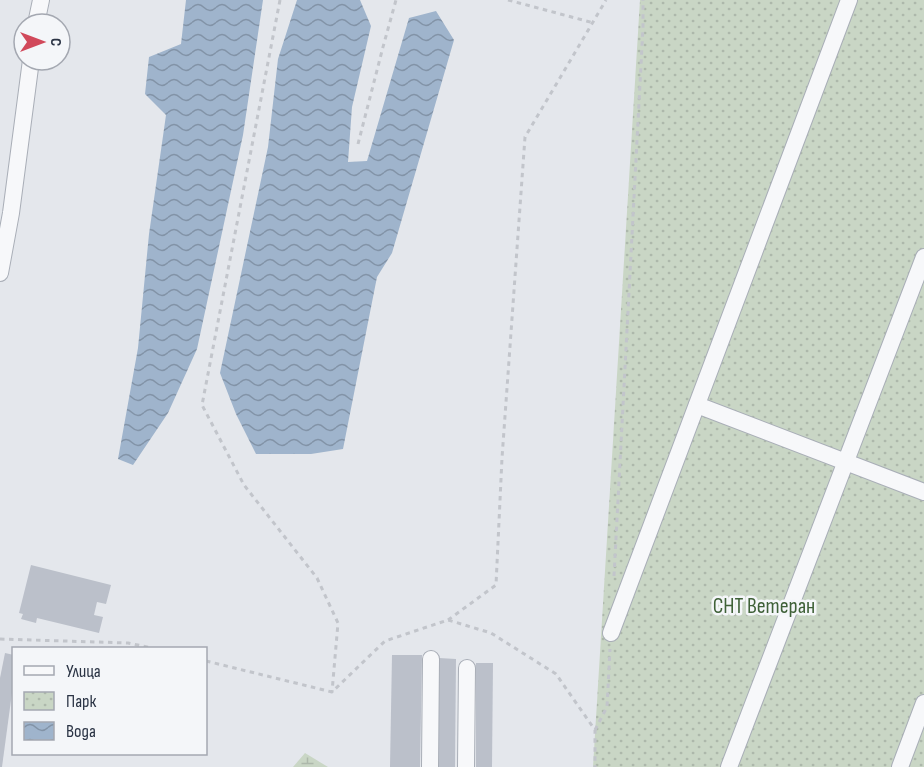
<svg xmlns="http://www.w3.org/2000/svg" width="924" height="767" viewBox="0 0 924 767" font-family="'Sofia Sans Condensed',sans-serif">
	<defs>
		<pattern id="wetland-marsh" width="20" height="14" patternUnits="userSpaceOnUse" patternTransform="scale(1.5)"><rect width="20" height="14" fill="#c9d6c5"/><path d="M1 5h8M5 5V1M11 12h8M15 12V8" fill="none" stroke="#adb8ab"/></pattern>
		<pattern id="park-dots" width="8" height="8" patternUnits="userSpaceOnUse" patternTransform="scale(1.5)"><rect width="8" height="8" fill="#c9d6c5"/><path d="M2 2h.1M6 6h.1" fill="none" stroke="#adb8ab" stroke-width="1.8" stroke-linecap="round"/></pattern>
		<pattern id="water-waves" width="16" height="10" patternUnits="userSpaceOnUse" patternTransform="scale(1.5)"><rect width="16" height="10" fill="#9fb4cc"/><path d="M0 5q4-4 8 0t8 0" fill="none" stroke="#8293a7"/></pattern>
	</defs>
	<rect width="100%" height="100%" fill="#e4e7ec"/>
	<!-- wetland -->
	<polygon fill="url(#wetland-marsh)" points="305,753 328,767 293,767"/>
	<!-- park -->
	<polygon fill="url(#park-dots)" points="640,0 924,0 924,767 593,767"/>
	<!-- water -->
	<g fill="url(#water-waves)">
		<polygon points="186,0 263,0 243,135 197,349 168,413 133,465 118,459 138,348 149,234 166,115 145,94 149,57 181,44"/>
		<polygon points="297,0 360,0 371,26 352,107 348,162 367,161 409,18 436,11 454,40 392,253 377,277 343,449 311,454 256,454 236,414 220,373 268,147 278,59"/>
	</g>
	<!-- building -->
	<g fill="#bbc0ca">
		<polygon points="31,565 111,585 106,604 97,602 94,615 103,617 99,633 37,618 36,623 21,619 23,614 19,613"/>
		<polygon points="5,653 14,655 14,678 2,767 0,767 0,678"/>
		<polygon points="392,655 422,655 420,767 390,767"/>
		<polygon points="439,658 456,659 455,767 438,767"/>
		<polygon points="476,663 493,663 492,767 476,767"/>
	</g>
	<g fill="none" stroke-linecap="round" stroke-linejoin="round">
		<defs>
			<g id="minor">
				<polyline points="36,24 41,0"/>
				<polyline points="0,273 11,213 31,60"/>
				<polyline points="697,405 924,492"/>
				<polyline points="611,633 849,0"/>
				<polyline points="430,767 431,659"/>
				<polyline points="466,767 467,668"/>
				<polyline points="729,767 924,257"/>
				<polyline points="900,767 924,703"/>
			</g>
		</defs>
		<!-- minor casing -->
		<use href="#minor" stroke="#a9aeb7" stroke-width="18"/>
		<!-- path -->
		<g stroke="#c2c5cb" stroke-width="3" stroke-dasharray="4.5 4.5" stroke-linecap="butt">
			<polyline points="280,0 202,405 244,485 317,578 338,623 332,692"/>
			<polyline points="508,0 594,23"/>
			<polyline points="358,144 383,47 396,0"/>
			<polyline points="614,576 643,27 643,0"/>
			<polyline points="448,620 496,585 502,458 525,137 606,0"/>
			<polyline points="0,639 128,643 152,648"/>
			<polyline points="206,661 332,692 385,641 448,620 491,633 556,674 595,730 595,767"/>
			<polyline points="595,730 607,707 610,649"/>
		</g>
		<!-- minor -->
		<use href="#minor" stroke="#f7f8fa" stroke-width="16"/>
	</g>
	<g text-anchor="middle" dominant-baseline="central" stroke-width="5" stroke-linejoin="round" paint-order="stroke">
		<!-- park labels -->
		<g font-size="22" fill="#3f6138" stroke="#f4f6f9">
			<text x="764" y="606">СНТ Ветеран</text>
		</g>
	</g>
	<!-- legend -->
	<rect x="12" y="647" width="195" height="108" fill="#f4f6f9" stroke="#a4a8b1" stroke-width="1.5"/>
	<rect x="24" y="666" width="30" height="9" fill="#f7f8fa" stroke="#a4a8b1" stroke-width="1.5"/>
	<text x="66" y="677" font-size="18" fill="#2b3445">Улица</text>
	<rect x="24" y="692" width="30" height="18" fill="url(#park-dots)" stroke="#a4a8b1" stroke-width="1.5"/>
	<text x="66" y="707" font-size="18" fill="#2b3445">Парк</text>
	<rect x="24" y="722" width="30" height="18" fill="url(#water-waves)" stroke="#a4a8b1" stroke-width="1.5"/>
	<text x="66" y="737" font-size="18" fill="#2b3445">Вода</text>
	<!-- north arrow -->
	<g transform="translate(42 42) rotate(90)"><circle r="28" fill="#f4f6f9" stroke="#a4a8b1" stroke-width="1.5"/>
	<path d="M0-4.5L10 22L0 15L-10 22Z" fill="#d1495b"/>
	<text y="-9" font-size="16" font-weight="bold" text-anchor="middle" fill="#2b3445">С</text>
	</g>
</svg>
